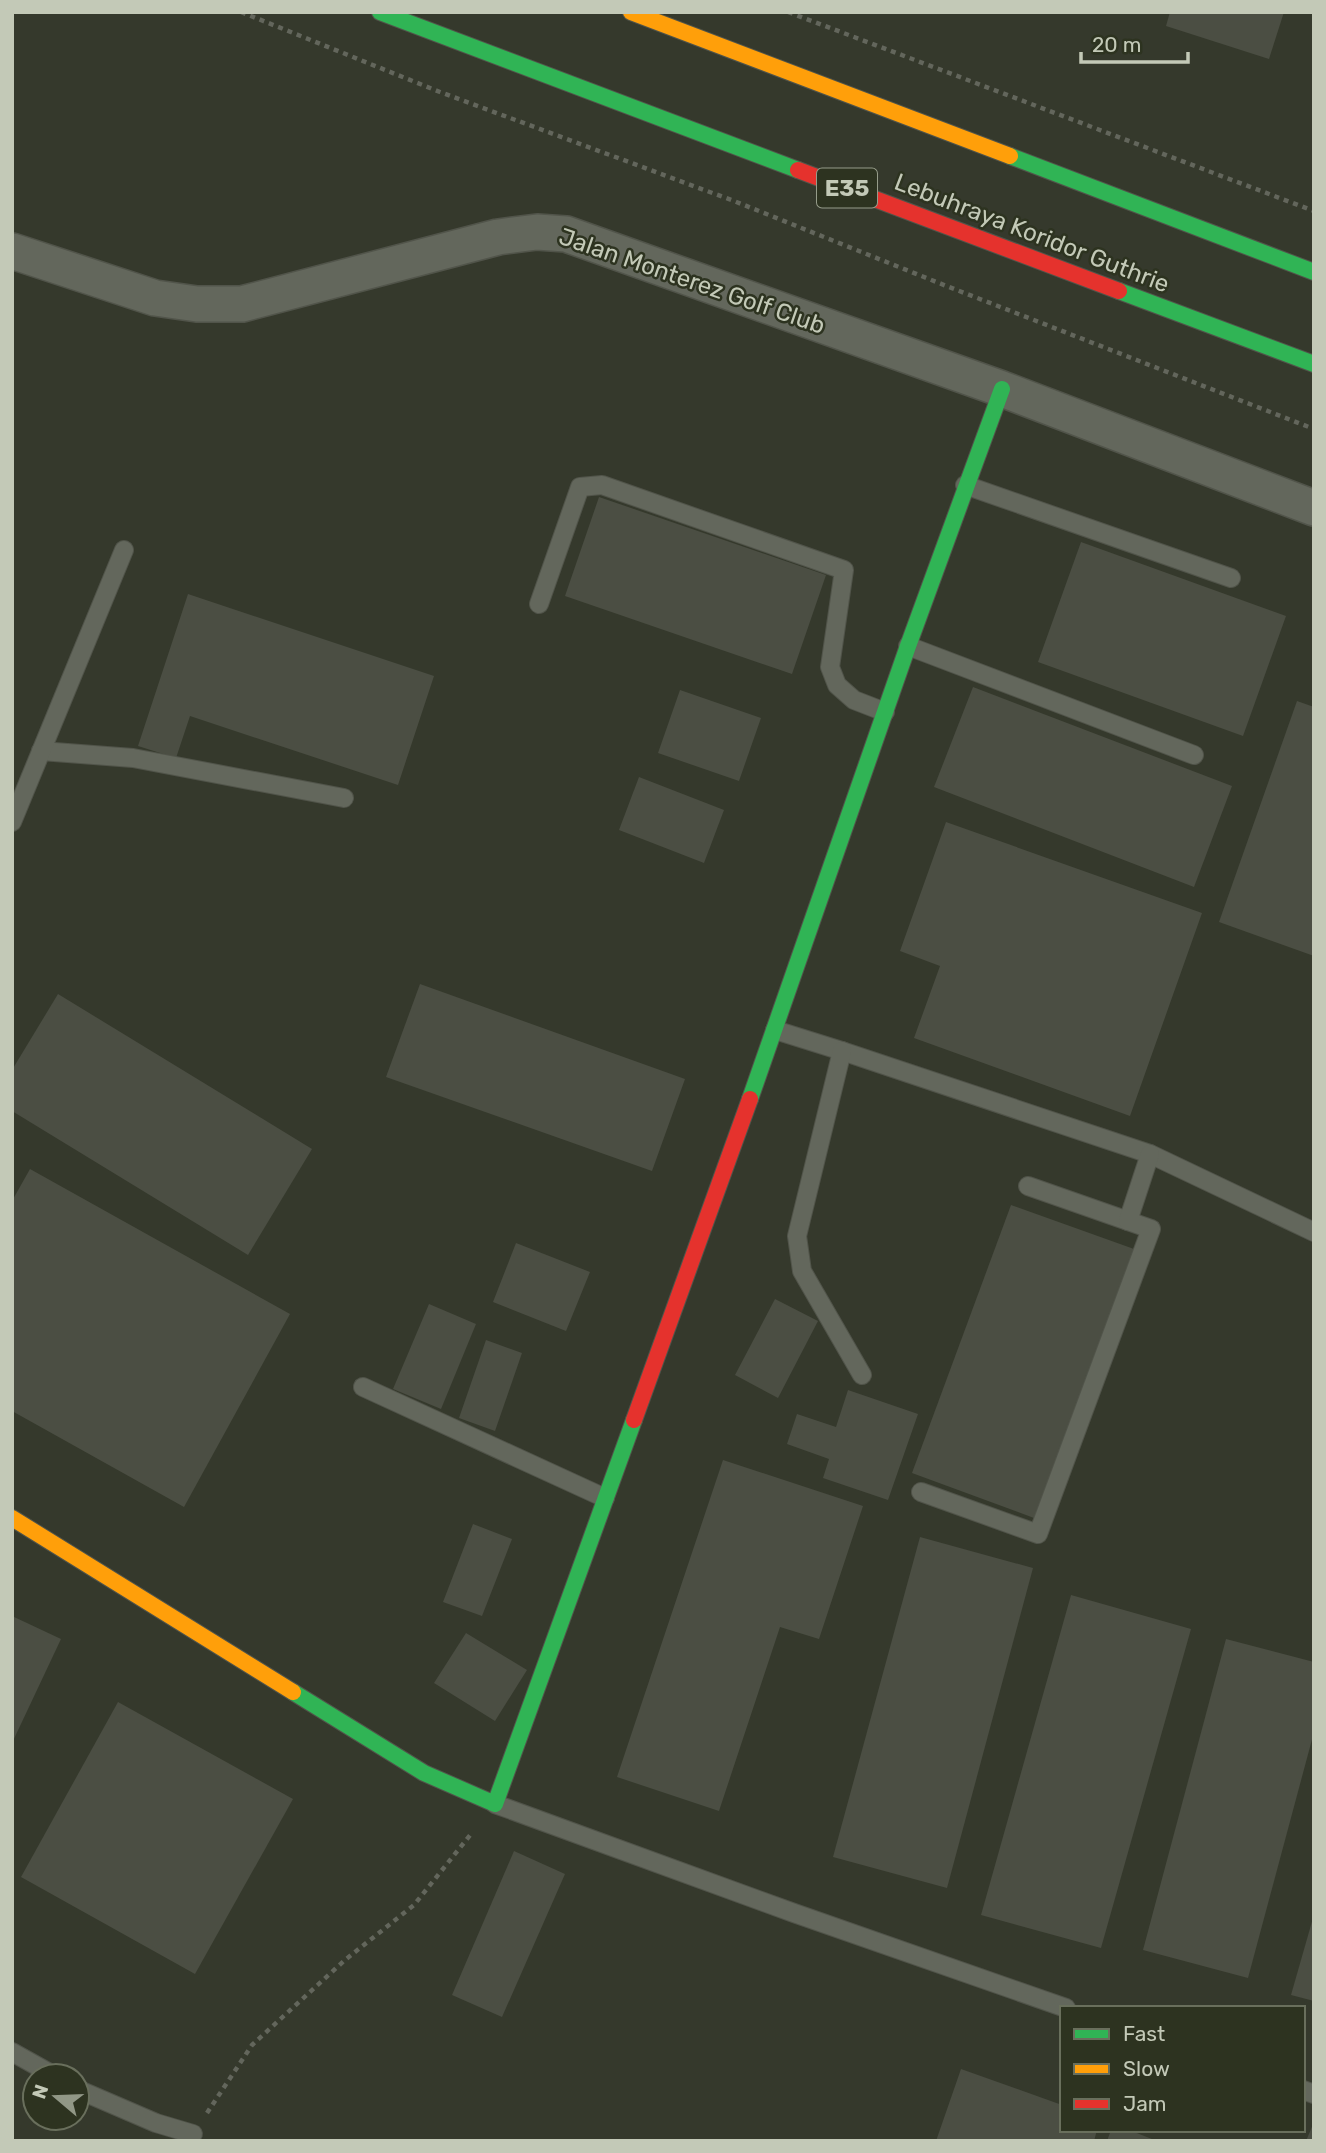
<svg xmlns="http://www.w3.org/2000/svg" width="1326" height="2153" viewBox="0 0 1326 2153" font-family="Rubik,sans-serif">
	<rect width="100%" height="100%" fill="#35392c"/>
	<!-- building -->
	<g fill="#4b4e43">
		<polygon points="1170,12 1284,12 1269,59 1166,26"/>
		<polygon points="599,497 826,575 792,674 565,596"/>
		<polygon points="1081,542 1286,616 1243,736 1038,662"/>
		<polygon points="188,594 434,676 398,785 190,716 176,758 138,746"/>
		<polygon points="973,687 1232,786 1194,887 934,787"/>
		<polygon points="680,690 761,718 739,781 658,753"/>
		<polygon points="1297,701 1314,707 1314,956 1219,922"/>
		<polygon points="639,777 724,810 704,863 619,830"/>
		<polygon points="946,822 1202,913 1130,1116 914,1038 940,966 900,951"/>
		<polygon points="420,984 685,1079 652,1171 386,1077"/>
		<polygon points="58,994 312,1149 248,1255 12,1111 12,1070"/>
		<polygon points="30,1169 290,1314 184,1507 12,1411 12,1201"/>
		<polygon points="1011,1205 1134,1249 1034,1518 912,1473"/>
		<polygon points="516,1243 590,1272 566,1331 493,1302"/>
		<polygon points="775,1299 818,1321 778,1398 735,1375"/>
		<polygon points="429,1304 476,1324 441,1409 393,1389"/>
		<polygon points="486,1340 522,1353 495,1431 459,1418"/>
		<polygon points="848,1390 918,1414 888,1500 823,1478 829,1459 787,1444 797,1414 836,1427"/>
		<polygon points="723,1460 863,1506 819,1639 780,1627 719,1811 617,1777"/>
		<polygon points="473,1524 512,1539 482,1616 443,1602"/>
		<polygon points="920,1537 1033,1568 947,1888 833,1857"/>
		<polygon points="1071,1595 1191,1629 1101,1948 981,1915"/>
		<polygon points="12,1616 61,1639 12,1743"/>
		<polygon points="466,1633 527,1670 495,1721 434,1683"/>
		<polygon points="1226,1639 1314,1662 1314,1732 1248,1978 1143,1950"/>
		<polygon points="118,1702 293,1799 195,1974 21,1877"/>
		<polygon points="514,1851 565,1874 502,2017 452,1995"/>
		<polygon points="1313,1918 1314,1918 1314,2001 1291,1995"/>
		<polygon points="961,2069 1062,2105 1062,2130 1097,2130 1094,2141 936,2141"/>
		<polygon points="1314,2122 1314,2141 1306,2141"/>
		<polygon points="1111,2130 1129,2130 1157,2141 1107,2141"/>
	</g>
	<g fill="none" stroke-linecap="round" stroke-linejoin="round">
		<defs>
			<g id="lane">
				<polyline points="965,485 1231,578"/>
				<polyline points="539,604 580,487 602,485 844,570 830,667 837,685 854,700 885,712"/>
				<polyline points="908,646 1194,755"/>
				<polyline points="41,751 133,758 344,798"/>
				<polyline points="12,822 124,550"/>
				<polyline points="775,1030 842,1051 1150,1154 1314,1232"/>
				<polyline points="842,1051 797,1236 802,1271 862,1375"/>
				<polyline points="1028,1186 1128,1221"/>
				<polyline points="363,1387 605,1498"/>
				<polyline points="921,1492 1038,1534 1151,1229 1128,1221 1150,1154"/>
				<polyline points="495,1804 794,1913 1066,2008"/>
				<polyline points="12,2052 55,2076"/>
				<polyline points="77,2089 156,2123 193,2134"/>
				<polyline points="1303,2090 1314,2094"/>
			</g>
			<polyline id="street" points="12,251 155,298 197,304 242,304 498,237 537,232 566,234 1002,389 1314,508"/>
			<g id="fast">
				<polyline points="380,12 798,170"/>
				<polyline points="1010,156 1314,272"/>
				<polyline points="1119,291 1314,364"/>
				<polyline points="750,1099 908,646 1002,389"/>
				<polyline points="293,1692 424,1773 495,1804 634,1420"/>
			</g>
			<g id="slow">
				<polyline points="631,12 1010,156"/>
				<polyline points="12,1518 293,1692"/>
			</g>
			<g id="jam">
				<polyline points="798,170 1119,291"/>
				<polyline points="634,1420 750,1099"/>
			</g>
		</defs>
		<!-- lane casing -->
		<use href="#lane" stroke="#51544a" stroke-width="20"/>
		<!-- street casing -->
		<use href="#street" stroke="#51544a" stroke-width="38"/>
		<!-- fast casing -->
		<use href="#fast" stroke="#51544a" stroke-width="18"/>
		<!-- slow casing -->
		<use href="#slow" stroke="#51544a" stroke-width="18"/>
		<!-- jam casing -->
		<use href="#jam" stroke="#51544a" stroke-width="18"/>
		<!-- path -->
		<g stroke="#63665c" stroke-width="4.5" stroke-dasharray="5 5" stroke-linecap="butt">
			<polyline points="241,12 440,92 734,201 949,287 1314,429"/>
			<polyline points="788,12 1314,211"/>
			<polyline points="207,2113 252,2045 345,1960 414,1905 471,1834"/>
		</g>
		<!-- lane -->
		<use href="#lane" stroke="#63675c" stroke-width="18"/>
		<!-- street -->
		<use href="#street" stroke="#63675c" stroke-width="35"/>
		<!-- fast -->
		<use href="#fast" stroke="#30b455" stroke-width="16"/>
		<!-- slow -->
		<use href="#slow" stroke="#ff9f0a" stroke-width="16"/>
		<!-- jam -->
		<use href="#jam" stroke="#e5322d" stroke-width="16"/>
	</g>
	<g text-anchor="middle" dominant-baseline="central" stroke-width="5" stroke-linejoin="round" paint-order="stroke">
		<!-- shield labels -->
		<rect fill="#2d3320" stroke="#969c8a" stroke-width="2" x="817" y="168.5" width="60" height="39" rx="5"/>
		<g font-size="23" font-weight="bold" fill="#c3c9b7">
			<text x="847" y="188">E35</text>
		</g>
		<!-- street labels -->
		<g font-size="24" fill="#c3c9b7" stroke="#2d3320">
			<text transform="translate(1032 233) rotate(21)">Lebuhraya Koridor Guthrie</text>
			<text transform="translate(692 281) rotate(19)">Jalan Monterez Golf Club</text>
		</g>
	</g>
	<!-- border -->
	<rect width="1326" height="2153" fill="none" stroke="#c3c9b7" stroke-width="28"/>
	<!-- legend -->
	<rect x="1060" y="2006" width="245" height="126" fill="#2d3320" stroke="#696f5c" stroke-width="2"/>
	<rect x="1074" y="2029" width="35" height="10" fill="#30b455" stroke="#696f5c" stroke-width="2"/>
	<text x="1123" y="2041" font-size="21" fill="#c3c9b7">Fast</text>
	<rect x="1074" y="2064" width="35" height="10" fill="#ff9f0a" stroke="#696f5c" stroke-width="2"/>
	<text x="1123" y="2076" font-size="21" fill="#c3c9b7">Slow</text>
	<rect x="1074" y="2099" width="35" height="10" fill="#e5322d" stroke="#696f5c" stroke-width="2"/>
	<text x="1123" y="2111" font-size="21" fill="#c3c9b7">Jam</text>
	<!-- north arrow -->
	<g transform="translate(56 2097) rotate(289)"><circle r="33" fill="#2d3320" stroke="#696f5c" stroke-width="2"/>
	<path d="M0-5L12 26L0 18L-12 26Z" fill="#919786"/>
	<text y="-10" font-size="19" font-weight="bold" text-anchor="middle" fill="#c3c9b7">N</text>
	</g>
	<!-- scale -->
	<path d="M1081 52v10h107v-10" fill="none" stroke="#c3c9b7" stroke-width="3.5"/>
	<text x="1092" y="52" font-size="21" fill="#c3c9b7" stroke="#2d3320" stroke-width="5" paint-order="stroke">20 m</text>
</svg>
